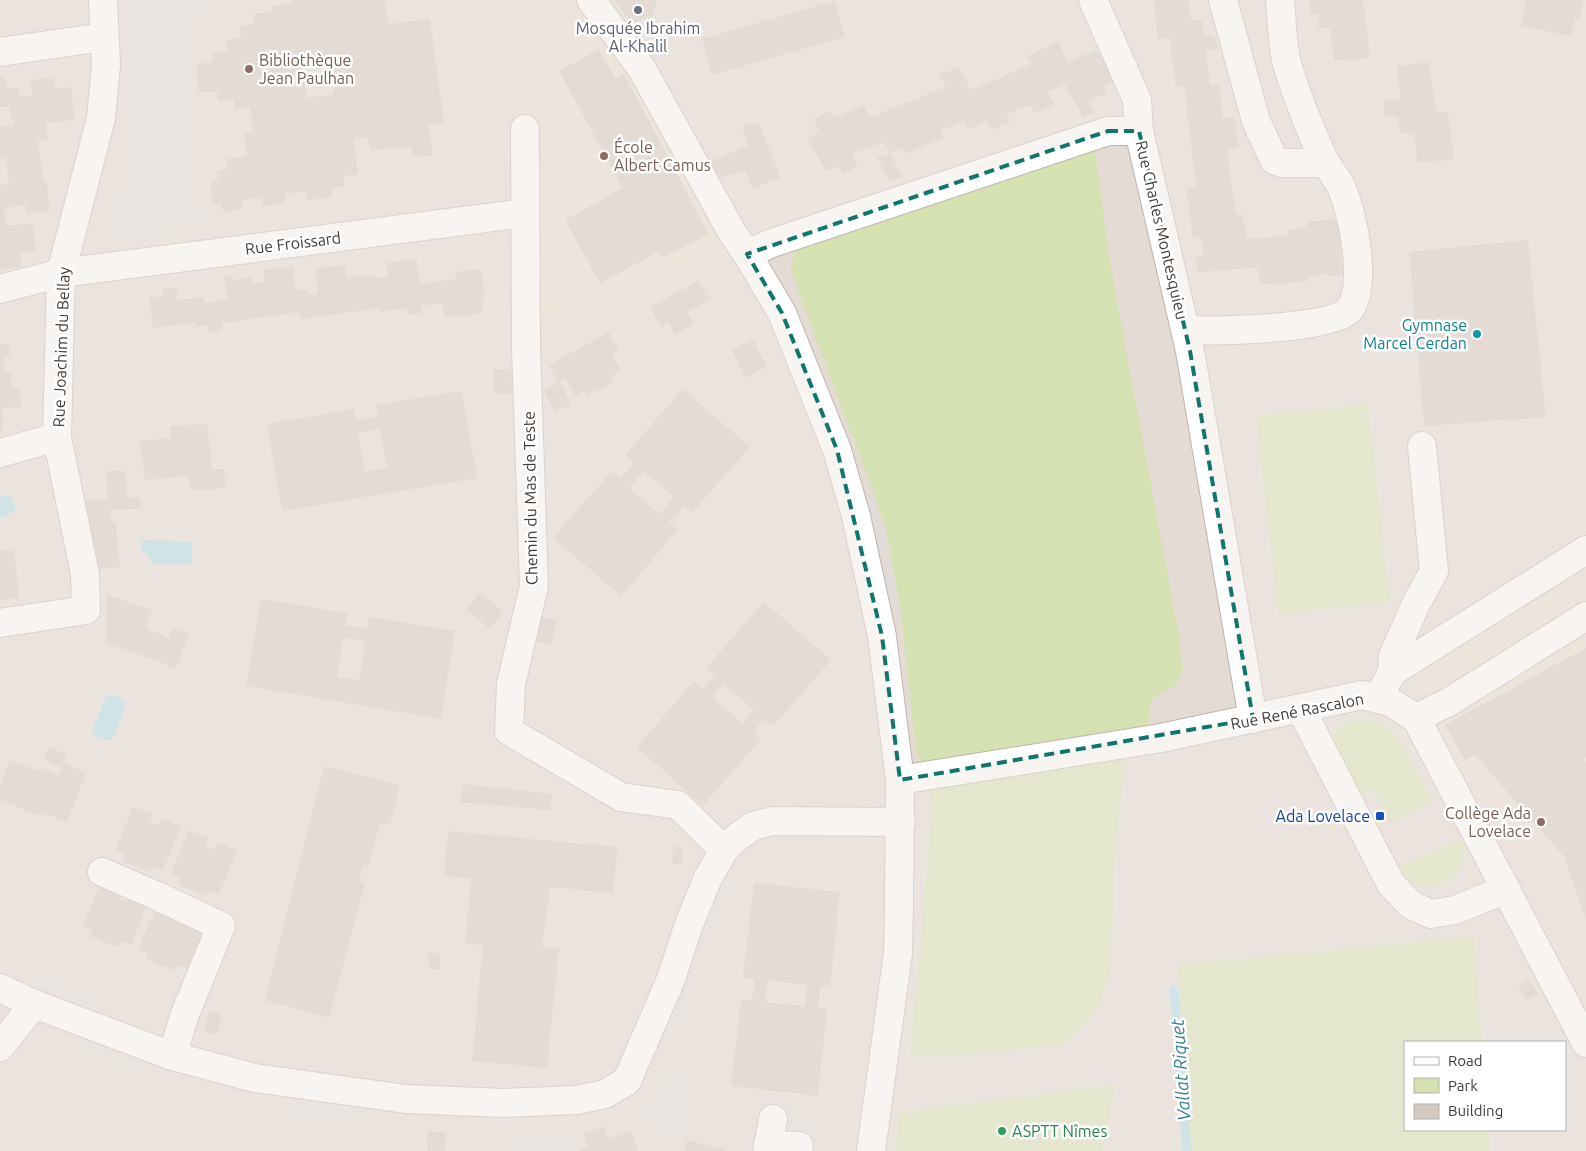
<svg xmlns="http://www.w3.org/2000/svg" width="1586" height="1151" viewBox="0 0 1586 1151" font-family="Ubuntu,sans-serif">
	<rect width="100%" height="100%" fill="#f1ebe5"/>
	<!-- residential -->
	<path fill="#e4dcd4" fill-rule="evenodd" d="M0 0H1586V1151H0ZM1405 1042H1565V1130H1405Z"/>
	<!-- education -->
	<g fill="#e8ddd1">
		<polygon points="534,0 569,0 627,64 722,249 570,316 535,316"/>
		<polygon points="1586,572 1586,968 1408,676"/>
	</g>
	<!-- green -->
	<g fill="#d5e1b2">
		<polygon points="1095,150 1109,257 1179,636 1183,670 1176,685 1151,700 1148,728 1126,753 1115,853 1111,968 1101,1000 1080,1030 1062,1046 941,1056 910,1056 933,804 916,750 900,607 885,525 791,271 795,248"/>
		<polygon points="1368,403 1390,602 1278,614 1256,416"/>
		<path d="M1356 719C1368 721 1380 722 1390 730 1403 740 1423 785 1432 802L1390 822 1374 788 1362 794C1356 783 1328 740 1335 730 1340 724 1349 722 1356 719Z"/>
		<path d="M1463 839C1465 848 1465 858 1461 866 1452 883 1425 892 1408 880 1405 877 1402 871 1399 867Z"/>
		<polygon points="1474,936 1482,1042 1405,1042 1405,1130 1489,1130 1490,1151 1191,1151 1178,965"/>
		<polygon points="1116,1084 1102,1151 895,1151 900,1112"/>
	</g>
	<!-- parking -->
	<g fill="#dfdcda">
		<polygon points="127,0 249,0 187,11 201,228 114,237 129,99"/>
		<polygon points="873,498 887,546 880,548 866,500"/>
		<polygon points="890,560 898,611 891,612 883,561"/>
		<polygon points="726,868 735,872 709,942 700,940"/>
		<polygon points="31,969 56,983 96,1000 93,1009 52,991 26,976"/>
		<polygon points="686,977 694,980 670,1048 661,1045"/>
		<polygon points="82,1044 150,1068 148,1075 79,1051"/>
		<polygon points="669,1071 688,1082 686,1121 674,1147 641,1116"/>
		<polygon points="287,1101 359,1113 357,1121 285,1110"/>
		<polygon points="783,1112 813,1116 808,1151 778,1151"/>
		<polygon points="570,1133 570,1151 516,1151 516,1136"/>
	</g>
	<!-- water -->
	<g fill="#a8dae7">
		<polygon points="9,494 16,511 0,518 0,497"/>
		<polygon points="142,540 192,542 192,564 152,564 147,553 141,553"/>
		<path d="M113 695 123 699 126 705 112 740C103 741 97 739 92 731L106 697Z"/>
	</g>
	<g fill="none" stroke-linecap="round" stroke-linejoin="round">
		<!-- stream -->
		<polyline stroke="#a8dae7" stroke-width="9" points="1174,990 1187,1151"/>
	</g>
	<!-- building -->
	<g fill="#d4c8bf" fill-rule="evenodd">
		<path d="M292 0H385L388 24 430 19 444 123 429 125 433 155 413 157 412 146 370 151 368 137 354 139 358 174 343 176 345 186 330 188 332 197 307 200 305 191 285 194 286 203 263 206 262 197 242 200 243 209 223 212 221 203 213 204 210 181 218 180 217 171 228 169 226 159 247 156 244 133 254 132 250 107 235 109 234 99 218 101 217 91 199 93 196 64 213 62 212 53 227 51 226 40 241 38 240 26 254 24 253 14 272 12 271 6 292 4ZM330 59 334 94 307 98 302 63Z"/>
		<polygon points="614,0 655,0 657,4 652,16 632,24"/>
		<polygon points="1154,0 1189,0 1191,20 1202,20 1204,35 1214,35 1218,49 1206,51 1210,85 1219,85 1223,119 1234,116 1239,147 1227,150 1236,214 1242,214 1247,239 1288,236 1287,230 1306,228 1307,222 1338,219 1343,275 1329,276 1328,273 1309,276 1308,281 1261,285 1257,268 1197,272 1195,258 1203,256 1201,237 1193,237 1186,188 1196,186 1184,86 1176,87 1170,38 1158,39"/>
		<polygon points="1309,0 1363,0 1370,58 1334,61 1330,28 1319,29 1318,14 1311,14"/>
		<polygon points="1526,0 1583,0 1580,19 1575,18 1571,36 1521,26"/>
		<polygon points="835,1 845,37 712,75 702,39"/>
		<polygon points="1058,42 1068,62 1096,50 1112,70 1118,80 1104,86 1107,93 1089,101 1096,113 1083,117 1065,84 1047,92 1055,105 1035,113 1031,105 1018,110 1006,115 1010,123 992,130 987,121 968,129 964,121 940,131 943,138 905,154 902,147 890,153 902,177 890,181 877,158 890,153 884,142 852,154 858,166 843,174 838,166 826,171 807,138 820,132 813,119 829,111 833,118 864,105 870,117 946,87 939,75 959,67 971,90 1032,64 1027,56"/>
		<polygon points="599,49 615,78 624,74 709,234 662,258 658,252 600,284 565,220 623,188 559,71"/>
		<polygon points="1429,62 1436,113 1448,111 1454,160 1417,162 1414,133 1401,134 1398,117 1385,116 1383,101 1401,100 1397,66"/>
		<polygon points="5,76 7,88 19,87 20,97 32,96 31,80 54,77 55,88 71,87 75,120 46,123 48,139 38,140 43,182 47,182 50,211 27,214 26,205 4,208 7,226 33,223 36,251 20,253 22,267 0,270 0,185 9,184 6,158 0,159 0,127 14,125 13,119 11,119 9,106 0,107 0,77"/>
		<polygon points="758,122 781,178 753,188 745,170 721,178 719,174 715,175 709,162 748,146 742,127"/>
		<polygon points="1528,240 1546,417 1424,426 1409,252"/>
		<polygon points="416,259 420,284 456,279 455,272 481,269 485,298 481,298 483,313 445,318 443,303 421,306 422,313 409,315 408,308 380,312 379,308 300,319 299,312 230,322 222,323 222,330 209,332 208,325 195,327 195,323 153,328 149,298 163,296 162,289 176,287 178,300 204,297 205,303 227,300 224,277 233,275 233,280 251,277 252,284 265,282 263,270 293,266 296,290 305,289 310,295 318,293 315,268 345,265 347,278 375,274 375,278 388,277 387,263"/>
		<polygon points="698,281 709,300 687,312 694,324 675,335 668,323 661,327 650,307"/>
		<polygon points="609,332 619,350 612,354 621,371 611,376 614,382 587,396 584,391 575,396 565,379 560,382 571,404 555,412 544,391 558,383 549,365"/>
		<polygon points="753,339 767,367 745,378 732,350"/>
		<polygon points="8,343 10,356 3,358 5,372 11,373 12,388 19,388 22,407 2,408 3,430 0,430 0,344"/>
		<polygon points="494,369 511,369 512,394 494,394"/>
		<path d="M683 389 750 447 692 513 684 506 669 522 678 530 621 596 553 538 611 472 620 479 634 463 625 455ZM644 471 674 497 659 514 629 488Z"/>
		<path d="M462 391 477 478 282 511 267 424 354 409 356 420 378 417 376 405ZM380 429 387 468 365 472 358 433Z"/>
		<polygon points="207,424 213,470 224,469 226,488 215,488 215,490 190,489 189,476 145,480 140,441 171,438 170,426"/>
		<polygon points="106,471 126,471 127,498 140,498 141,509 110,510 111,523 116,522 120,567 100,569 84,500 108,499"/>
		<polygon points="14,549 19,598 0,600 0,551"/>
		<polygon points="481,592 504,613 490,629 466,609"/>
		<polygon points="106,594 152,610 146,628 169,638 172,628 189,634 176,668 106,643"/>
		<path d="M261 599 347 613 345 625 367 628 369 617 455 631 441 719 246 686ZM343 637 365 641 359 680 337 677Z"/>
		<path d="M764 602 831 660 773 726 764 719 753 732 761 739 703 806 637 747 694 681 703 689 715 675 706 668ZM724 684 754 710 743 724 713 697Z"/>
		<polygon points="541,617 557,620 551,645 536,641"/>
		<polygon points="1586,648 1586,757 1583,759 1586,762 1586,920 1564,857 1475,755 1465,760 1445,725"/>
		<polygon points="49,747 67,754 62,767 65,763 86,773 67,822 44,813 43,817 0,800 0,786 10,760 41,772 42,768 59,775 62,767 44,759"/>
		<polygon points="324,766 400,785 390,825 380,823 368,868 363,866 359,882 365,883 329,1018 265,1000"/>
		<polygon points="463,784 552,794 550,810 460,802"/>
		<polygon points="133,807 153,815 150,823 159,825 162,818 181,827 163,870 153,866 150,872 136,866 122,861 125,855 115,851"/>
		<polygon points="189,830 209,838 205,846 210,848 214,850 217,842 237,851 219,894 209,890 206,896 178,884 181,878 171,873"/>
		<polygon points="448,831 618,847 613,893 550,887 542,947 559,949 547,1068 472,1061 483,945 465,944 471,879 444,876"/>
		<polygon points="673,847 682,847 682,864 672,864"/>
		<polygon points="101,882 121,891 118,898 127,901 130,893 149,902 131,945 121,941 118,947 104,942 90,936 93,930 83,926"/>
		<path d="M754 883 840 892 830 987 820 986 818 1008 827 1009 818 1096 731 1086 741 999 752 1000 755 979 743 978ZM768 980 807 985 805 1006 765 1002Z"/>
		<polygon points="157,906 177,914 174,921 182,925 185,917 205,925 187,969 177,965 174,970 160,965 146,959 148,954 138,949"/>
		<polygon points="428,953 439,953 441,969 430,969"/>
		<polygon points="1529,979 1538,994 1527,1000 1518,985"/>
		<polygon points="209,1011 222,1014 217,1035 204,1031"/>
		<polygon points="603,1126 608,1139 631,1130 638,1151 581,1151 581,1149 588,1147 583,1134"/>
		<polygon points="428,1131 446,1132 445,1151 427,1151"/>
		<polygon points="687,1140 728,1150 728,1151 684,1151"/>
	</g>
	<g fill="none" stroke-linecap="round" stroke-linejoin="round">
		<defs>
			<g id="minor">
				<polyline points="591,0 642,69 733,234 747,254 782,313 837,450 856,516 882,636 900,780 899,905 898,953 871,1151"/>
				<polyline points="1093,0 1137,100 1139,131 1190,351 1253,719"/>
				<polyline points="1223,0 1256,121 1274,160 1282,163 1326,163"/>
				<polyline points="0,52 104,37"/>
				<polyline points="525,129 526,347 534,586 511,684 509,731 621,797 678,805 724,850"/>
				<polyline points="747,254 772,243 1108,131 1139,131"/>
				<polyline points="0,289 61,273 525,213"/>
				<path d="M1186 330C1215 331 1331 330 1349 310 1368 287 1353 214 1342 189 1338 179 1331 172 1326 163 1319 151 1314 137 1309 125 1301 106 1293 84 1287 64 1282 44 1282 21 1280 0"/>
				<polyline points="0,453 57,437"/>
				<polyline points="0,623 86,610 85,574 57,437 61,273 101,118 106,65 103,0"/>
				<polyline points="1392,672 1393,656 1416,604 1434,571 1422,446"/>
				<polyline points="1378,699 1392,672 1586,550"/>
				<polyline points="1301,709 1391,884 1411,905 1431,914 1455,910 1506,889"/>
				<polyline points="1416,718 1449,702 1586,616"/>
				<polyline points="900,780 1161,738 1362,695 1390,702 1416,718 1586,1043"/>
				<polyline points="102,872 155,895 221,926 185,1014 172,1056"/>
				<polyline points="0,988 34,1004 172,1056 255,1078 406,1099 503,1103 576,1100 605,1094 627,1081 671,979 688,927 707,880 724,850 736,838 753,826 773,821 901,822"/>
				<polyline points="0,1047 34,1004"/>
				<polyline points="768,1145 799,1146"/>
				<polyline points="767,1151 773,1119"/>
			</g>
		</defs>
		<!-- minor casing -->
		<use href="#minor" stroke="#beb4ac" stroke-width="30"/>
		<!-- minor -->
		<use href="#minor" stroke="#fff" stroke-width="28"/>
	</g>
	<!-- marked area -->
	<path d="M0 0H1586V1151H0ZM1108 131H1139L1190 351 1253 719 900 780 882 636 837 450 782 313 747 254Z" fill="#f1ebe5" fill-opacity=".55" fill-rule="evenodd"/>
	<path fill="none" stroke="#0f766e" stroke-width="4" stroke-dasharray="10 6" stroke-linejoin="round" d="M1108 131H1139L1190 351 1253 719 900 780 882 636 837 450 782 313 747 254Z"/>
	<!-- markers -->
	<circle fill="#6b7280" stroke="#fff" stroke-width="2" cx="638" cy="10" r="5"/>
	<g fill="#8d6e63" stroke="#fff" stroke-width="2">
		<circle cx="249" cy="69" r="5"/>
		<circle cx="604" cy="156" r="5"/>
		<circle cx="1541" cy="822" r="5"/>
	</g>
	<circle fill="#0f9aa8" stroke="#fff" stroke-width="2" cx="1477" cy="334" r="5"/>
	<rect fill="#1a4fb4" stroke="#fff" stroke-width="2" x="1375" y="811" width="10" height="10" rx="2.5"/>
	<circle fill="#2e9e5b" stroke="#fff" stroke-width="2" cx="1002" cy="1131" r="5"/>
	<g text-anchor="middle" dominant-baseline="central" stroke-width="5" stroke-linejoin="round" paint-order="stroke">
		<!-- worship labels -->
		<g font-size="16" fill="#5b616d" stroke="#fff">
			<text x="638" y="28">Mosquée Ibrahim<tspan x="638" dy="18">Al-Khalil</tspan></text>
		</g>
		<!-- education labels -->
		<g font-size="16" fill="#785e54" stroke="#fff" text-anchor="start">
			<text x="259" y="60">Bibliothèque<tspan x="259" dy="18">Jean Paulhan</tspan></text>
			<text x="614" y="147">École<tspan x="614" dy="18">Albert Camus</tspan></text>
			<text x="1531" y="813" text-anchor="end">Collège Ada<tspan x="1531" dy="18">Lovelace</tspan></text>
		</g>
		<!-- street labels -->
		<g font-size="16" fill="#423b36" stroke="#fff">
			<text transform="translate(1162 230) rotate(77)">Rue Charles Montesquieu</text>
			<text transform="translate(293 243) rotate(-7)">Rue Froissard</text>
			<text transform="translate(61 347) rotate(-88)">Rue Joachim du Bellay</text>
			<text transform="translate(530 498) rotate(-91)">Chemin du Mas de Teste</text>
			<text transform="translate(1297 711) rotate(-11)">Rue René Rascalon</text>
		</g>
		<!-- culture labels -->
		<g font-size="16" fill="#0d838f" stroke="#fff" text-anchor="end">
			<text x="1467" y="325">Gymnase<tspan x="1467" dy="18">Marcel Cerdan</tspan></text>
		</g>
		<!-- transit labels -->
		<g font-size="16" fill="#164399" stroke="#fff" text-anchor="end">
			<text x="1370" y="816">Ada Lovelace</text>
		</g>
		<!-- leisure labels -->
		<g font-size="16" fill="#27864d" stroke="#fff" text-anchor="start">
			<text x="1012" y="1131">ASPTT Nîmes</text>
		</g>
		<!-- water labels -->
		<g font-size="18" font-style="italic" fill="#377f94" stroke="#fff">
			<text transform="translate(1180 1070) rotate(-94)">Vallat Riquet</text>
		</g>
	</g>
	<!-- legend -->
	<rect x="1404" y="1041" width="162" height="90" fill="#ffffff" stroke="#b3b1af"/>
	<rect x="1414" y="1057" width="25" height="8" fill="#ffffff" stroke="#b3b1af"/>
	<text x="1448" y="1066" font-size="15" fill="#423b36">Road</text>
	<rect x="1414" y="1078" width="25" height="15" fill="#d5e1b2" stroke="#b3b1af"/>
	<text x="1448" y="1091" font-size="15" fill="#423b36">Park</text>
	<rect x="1414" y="1104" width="25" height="15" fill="#d4c8bf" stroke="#b3b1af"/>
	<text x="1448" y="1116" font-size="15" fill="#423b36">Building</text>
</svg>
